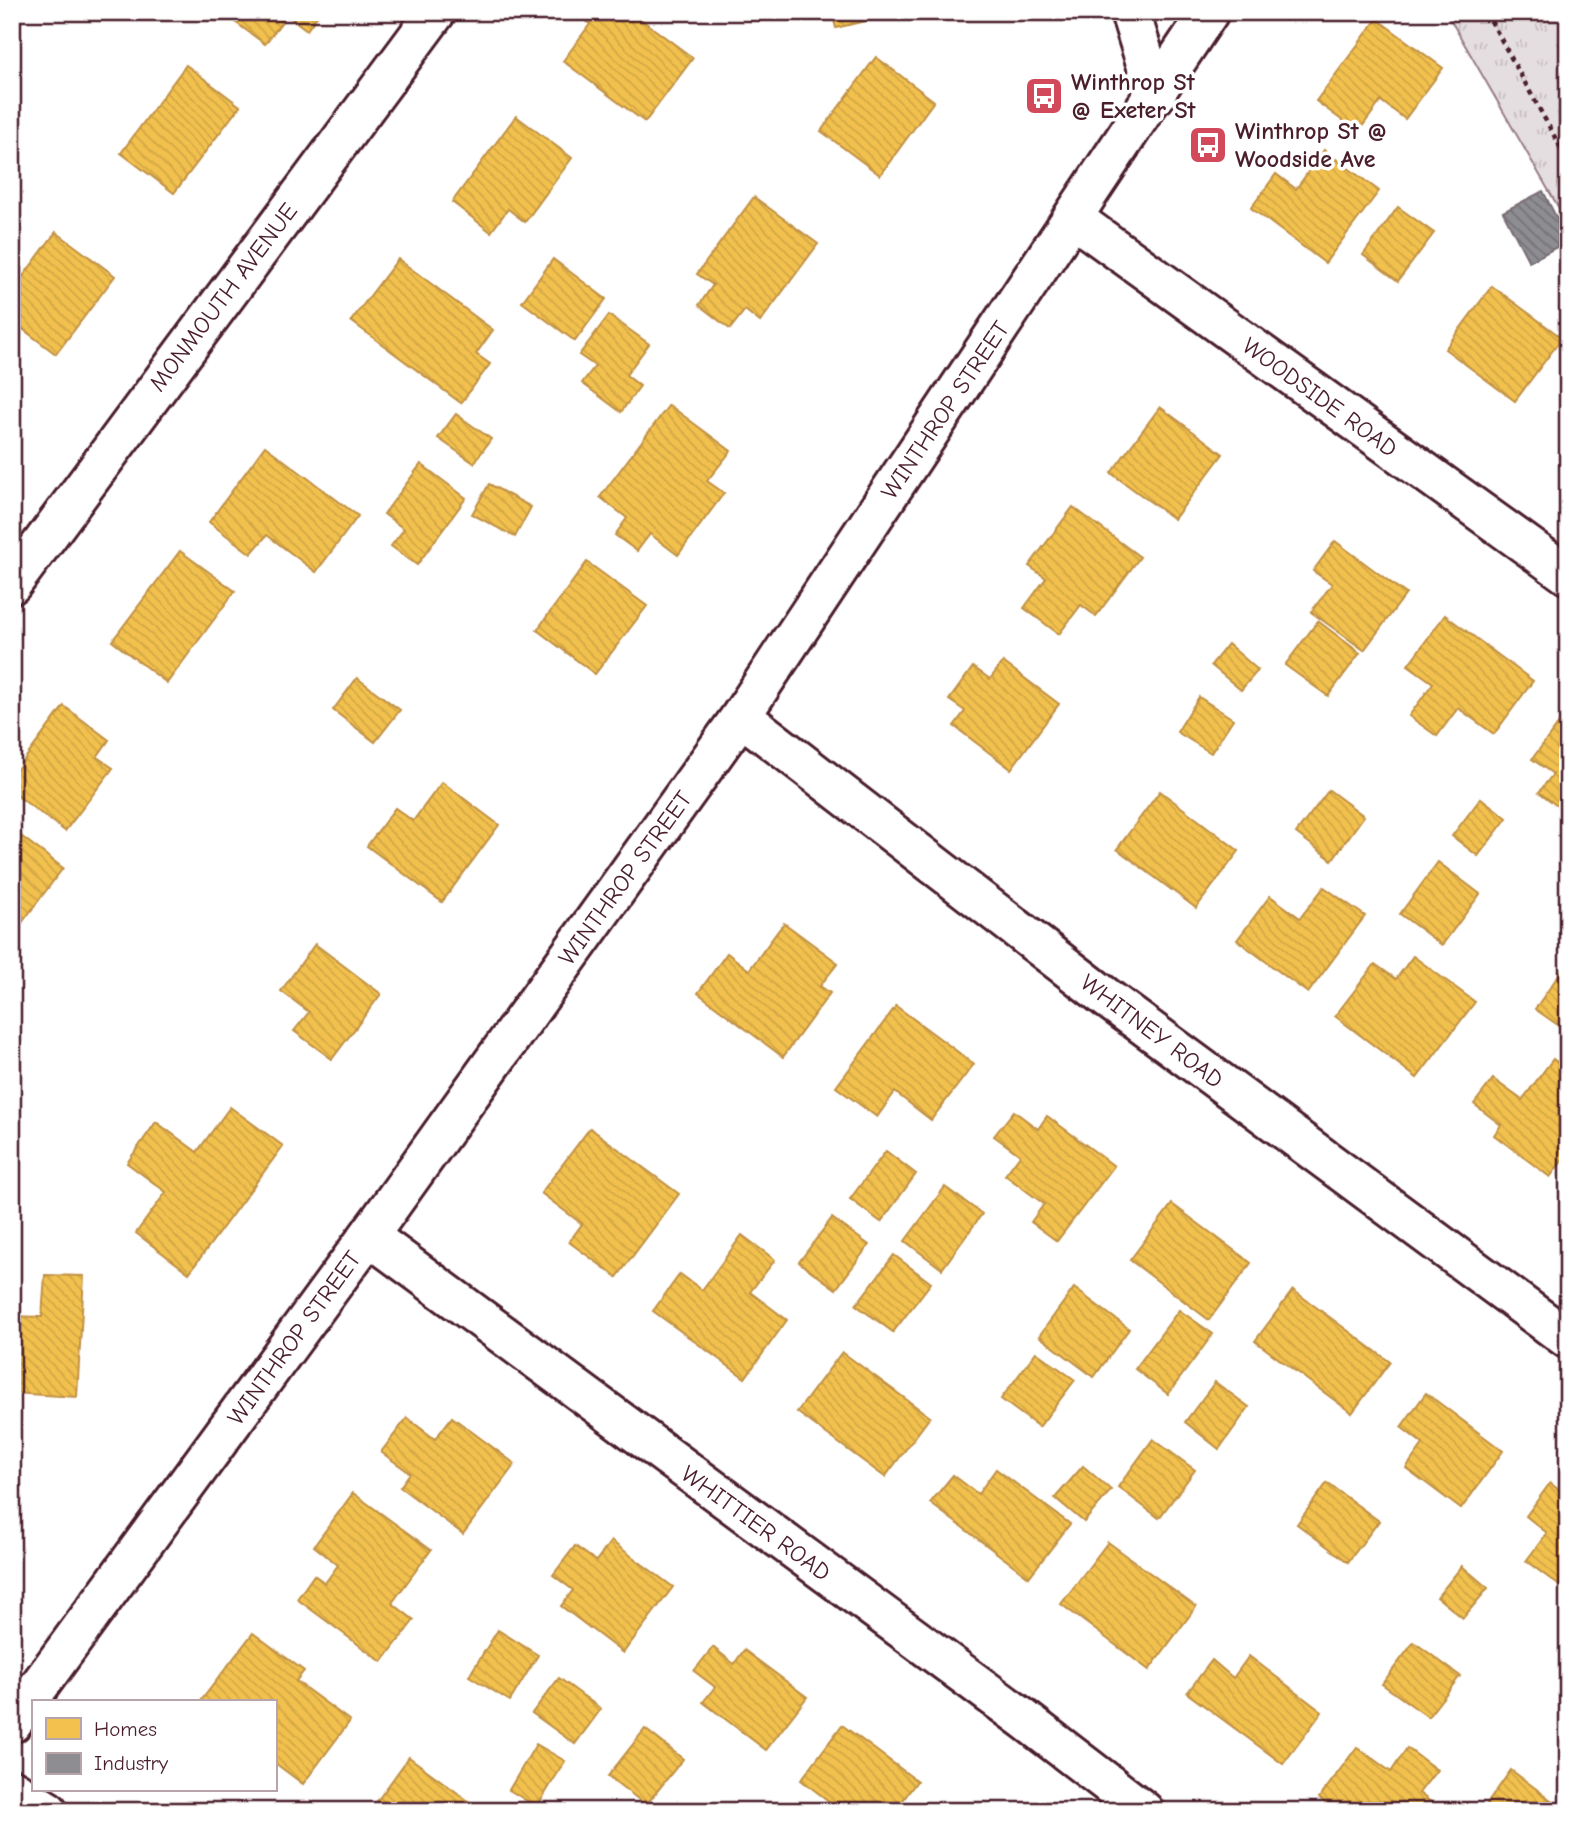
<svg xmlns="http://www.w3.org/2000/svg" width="1580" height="1823" viewBox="0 0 1580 1823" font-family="'Comic Neue',sans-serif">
	<defs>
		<pattern id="park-tufts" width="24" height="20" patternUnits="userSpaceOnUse" patternTransform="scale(1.75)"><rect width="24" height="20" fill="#e5dee0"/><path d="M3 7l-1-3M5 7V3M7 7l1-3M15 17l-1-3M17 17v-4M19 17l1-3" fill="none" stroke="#c6bec0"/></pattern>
		<pattern id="homes-back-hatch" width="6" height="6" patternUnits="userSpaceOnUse" patternTransform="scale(1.75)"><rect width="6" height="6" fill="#f2c14e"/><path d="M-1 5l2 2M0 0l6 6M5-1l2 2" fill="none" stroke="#d1a544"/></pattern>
		<pattern id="industry-back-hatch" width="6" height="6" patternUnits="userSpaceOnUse" patternTransform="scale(1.75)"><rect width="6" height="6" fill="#8d8d92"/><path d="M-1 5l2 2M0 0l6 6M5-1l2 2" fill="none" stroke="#757377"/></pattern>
	</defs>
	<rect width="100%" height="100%" fill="#fff"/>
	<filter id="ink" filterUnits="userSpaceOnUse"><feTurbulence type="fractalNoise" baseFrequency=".0143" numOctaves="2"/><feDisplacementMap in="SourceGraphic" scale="14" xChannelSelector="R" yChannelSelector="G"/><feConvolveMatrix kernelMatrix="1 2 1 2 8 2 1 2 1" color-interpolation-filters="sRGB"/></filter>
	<g filter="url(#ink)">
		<!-- park -->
		<polygon fill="url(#park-tufts)" stroke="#987e86" stroke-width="2" points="1446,12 1568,12 1568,224"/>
		<!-- homes -->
		<g fill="url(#homes-back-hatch)" stroke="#c09044" stroke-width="2">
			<polygon points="242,12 320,12 307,30 287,15 265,44 235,22"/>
			<polygon points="574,12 631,12 693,58 645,122 563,61 590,24"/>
			<polygon points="832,12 894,12 894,14 836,28"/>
			<polygon points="1377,19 1443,68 1405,119 1381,101 1358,132 1316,101"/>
			<polygon points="876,57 934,101 880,175 821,131"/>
			<polygon points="186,65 240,106 174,193 121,153"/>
			<polygon points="516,116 572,158 525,222 508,209 491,232 452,202"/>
			<polygon points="1324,150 1379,191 1325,263 1251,208 1276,174 1296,189"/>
			<polygon points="754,197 818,244 760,322 745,310 730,329 699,305 713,285 697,274"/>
			<polygon points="1398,207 1434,233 1398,281 1363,255"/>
			<polygon points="56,232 115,276 56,354 12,321 12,291"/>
			<polygon points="398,259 493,330 476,354 490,364 461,403 351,321"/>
			<polygon points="553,259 606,299 575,341 522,302"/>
			<polygon points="1492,286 1562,338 1515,401 1445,349"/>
			<polygon points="609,315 649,344 626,375 640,386 621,412 582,383 595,366 579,355"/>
			<polygon points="669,405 731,451 707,481 724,493 678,555 650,534 637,551 615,535 627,518 600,497"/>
			<polygon points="1160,407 1223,454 1174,519 1111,473"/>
			<polygon points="456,414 491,439 474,463 438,438"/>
			<polygon points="265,446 358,516 316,572 267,535 251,554 209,522"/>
			<polygon points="421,464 466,498 417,565 391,546 404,529 384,514"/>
			<polygon points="489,484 531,507 515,537 472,514"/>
			<polygon points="1073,507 1140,557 1096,616 1081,605 1059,634 1024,608 1046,578 1029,566"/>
			<polygon points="1335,541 1406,594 1364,650 1311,612 1332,584 1313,571"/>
			<polygon points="180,551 235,591 167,683 112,641"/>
			<polygon points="587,562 647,606 595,674 537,630"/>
			<polygon points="1445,615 1533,681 1494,734 1458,708 1437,736 1409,716 1433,683 1408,665"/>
			<polygon points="1318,621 1360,653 1328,696 1285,665"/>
			<polygon points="1228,644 1258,670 1241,690 1211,665"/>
			<polygon points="1003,662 1059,704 1011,769 954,726 965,711 949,700 973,667 990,679"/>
			<polygon points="357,678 400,710 375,742 333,710"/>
			<polygon points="1199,697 1233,719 1211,753 1177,732"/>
			<polygon points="64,706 109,740 97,757 113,768 65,831 12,792 12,776"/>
			<polygon points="1568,711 1568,814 1539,792 1553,774 1532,759"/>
			<polygon points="442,782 499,825 442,902 367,846 395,808 413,821"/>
			<polygon points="1329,790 1364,816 1332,860 1296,833"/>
			<polygon points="1160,791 1239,851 1196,908 1117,849"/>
			<polygon points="1481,798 1507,818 1478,856 1452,836"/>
			<polygon points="13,830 63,868 12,936 12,832"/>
			<polygon points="1438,862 1480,894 1442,945 1400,914"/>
			<polygon points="1324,887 1365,916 1308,993 1237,940 1270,896 1300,918"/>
			<polygon points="784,923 838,963 820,986 830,993 783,1057 698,993 727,953 749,970"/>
			<polygon points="315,944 381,994 332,1059 294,1031 309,1012 281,991"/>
			<polygon points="1413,956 1475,1002 1417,1078 1335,1016 1375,964 1396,979"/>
			<polygon points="1567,963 1568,964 1568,1032 1535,1009"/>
			<polygon points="896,1006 974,1064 931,1120 895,1092 877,1117 836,1087"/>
			<polygon points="1553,1059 1568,1070 1568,1153 1550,1177 1494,1135 1501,1125 1474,1104 1493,1079 1522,1100"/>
			<polygon points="230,1107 283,1146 189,1273 136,1233 166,1192 127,1163 156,1122 197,1152"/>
			<polygon points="1014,1111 1038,1129 1047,1116 1114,1166 1057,1241 1031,1222 1044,1204 1005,1175 1020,1155 994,1136"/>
			<polygon points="590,1128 679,1194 617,1277 569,1242 582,1224 541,1193"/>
			<polygon points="886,1151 916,1174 881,1222 850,1199"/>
			<polygon points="945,1187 982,1214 942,1269 905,1241"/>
			<polygon points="1172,1204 1251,1263 1209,1320 1130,1260"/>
			<polygon points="832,1218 869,1245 836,1289 799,1262"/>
			<polygon points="742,1235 775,1260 750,1292 787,1320 745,1378 653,1311 680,1274 702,1290"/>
			<polygon points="894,1255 931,1283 893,1332 856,1305"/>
			<polygon points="45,1275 84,1276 77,1397 12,1393 12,1316 42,1317"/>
			<polygon points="1074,1288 1129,1329 1094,1377 1039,1336"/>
			<polygon points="1293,1290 1390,1362 1352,1413 1255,1341"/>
			<polygon points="1179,1310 1213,1334 1168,1394 1135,1369"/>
			<polygon points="842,1352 930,1417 885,1477 797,1412"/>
			<polygon points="1036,1352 1075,1380 1039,1427 1001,1399"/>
			<polygon points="1215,1382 1249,1407 1219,1449 1185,1422"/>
			<polygon points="1426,1393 1503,1451 1461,1509 1406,1468 1423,1444 1401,1427"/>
			<polygon points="452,1417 515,1464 463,1534 400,1487 410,1473 381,1452 407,1418 435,1439"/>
			<polygon points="1153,1439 1195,1470 1159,1518 1118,1487"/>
			<polygon points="1083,1466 1111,1490 1084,1522 1055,1498"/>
			<polygon points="996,1469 1070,1524 1029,1577 930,1503 953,1475 978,1494"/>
			<polygon points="1327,1483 1379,1521 1348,1562 1297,1524"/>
			<polygon points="1550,1483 1568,1497 1568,1592 1526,1561 1547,1533 1526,1516"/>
			<polygon points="353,1493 431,1550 392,1603 414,1620 382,1662 297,1599 314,1575 325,1583 338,1565 314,1546"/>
			<polygon points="611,1541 673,1587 623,1653 561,1606 573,1590 553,1575 575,1546 596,1561"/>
			<polygon points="1108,1542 1196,1607 1149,1670 1061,1604"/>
			<polygon points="1462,1566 1488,1588 1463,1618 1437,1597"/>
			<polygon points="498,1630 538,1655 510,1701 469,1676"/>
			<polygon points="253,1633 304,1671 296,1681 350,1721 303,1784 275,1763 275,1702 200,1702"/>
			<polygon points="1414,1642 1460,1676 1428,1717 1382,1684"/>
			<polygon points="713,1647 734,1664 744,1650 807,1697 766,1750 703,1702 715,1687 694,1671"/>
			<polygon points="1249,1656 1322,1712 1283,1764 1187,1693 1212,1660 1233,1678"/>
			<polygon points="559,1678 601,1709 575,1744 532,1713"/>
			<polygon points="842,1725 917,1781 895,1811 842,1811 801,1780"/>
			<polygon points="645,1729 683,1759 646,1805 608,1776"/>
			<polygon points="536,1744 565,1761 537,1807 509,1790"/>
			<polygon points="1357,1747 1391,1772 1407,1748 1437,1770 1419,1793 1443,1811 1337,1811 1319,1798"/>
			<polygon points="409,1757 482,1811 370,1811"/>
			<polygon points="1511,1770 1555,1803 1550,1811 1482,1811"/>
		</g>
		<!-- industry -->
		<polygon fill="url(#industry-back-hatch)" stroke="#796c73" stroke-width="2" points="1543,191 1568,241 1529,262 1503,212"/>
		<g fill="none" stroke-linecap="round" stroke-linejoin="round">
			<defs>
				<g id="minor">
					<polyline points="1130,12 1156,95"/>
					<polyline points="1073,218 1568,575"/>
					<polyline points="12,584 436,12"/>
					<polyline points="741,716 1108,999 1568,1339"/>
					<polyline points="369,1236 1024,1719 1144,1811"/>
				</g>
				<polyline id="tertiary" points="12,1789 48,1811"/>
				<polyline id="primary" points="12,1723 383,1216 741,716 1209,12"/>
			</defs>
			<!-- minor casing -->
			<use href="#minor" stroke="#4a1f2b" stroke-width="44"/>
			<!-- tertiary casing -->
			<use href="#tertiary" stroke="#4a1f2b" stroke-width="44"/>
			<!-- primary casing -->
			<use href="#primary" stroke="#4a1f2b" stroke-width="44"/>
			<!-- path -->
			<polyline stroke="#4a1f2b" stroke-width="4.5" stroke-dasharray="5 5" stroke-linecap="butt" points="1486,12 1568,161"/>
			<!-- minor -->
			<use href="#minor" stroke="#fff" stroke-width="38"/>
			<!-- tertiary -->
			<use href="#tertiary" stroke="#fff" stroke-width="38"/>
			<!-- primary -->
			<use href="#primary" stroke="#fff" stroke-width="38"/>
		</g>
	</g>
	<!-- icons -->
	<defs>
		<symbol id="bus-square" viewBox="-11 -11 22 22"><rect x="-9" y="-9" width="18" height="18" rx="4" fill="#d1495b" stroke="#fff"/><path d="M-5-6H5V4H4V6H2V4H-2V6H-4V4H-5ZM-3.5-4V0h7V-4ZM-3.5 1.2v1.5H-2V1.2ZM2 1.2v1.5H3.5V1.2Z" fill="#fff"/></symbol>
	</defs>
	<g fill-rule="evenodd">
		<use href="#bus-square" x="1022" y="74" width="44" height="44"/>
		<use href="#bus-square" x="1186" y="123" width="44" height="44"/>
	</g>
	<g text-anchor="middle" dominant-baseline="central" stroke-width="7" stroke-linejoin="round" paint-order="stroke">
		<!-- poi labels -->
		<g font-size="24" font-weight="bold" fill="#4a1f2b" stroke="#fff" text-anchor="start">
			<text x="1071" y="82">Winthrop St<tspan x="1071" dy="28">@ Exeter St</tspan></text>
			<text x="1235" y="131">Winthrop St @<tspan x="1235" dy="28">Woodside Ave</tspan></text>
		</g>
		<!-- street labels -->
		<g font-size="24" fill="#4a1f2b" stroke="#fff">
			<text transform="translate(223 297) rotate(-53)">MONMOUTH AVENUE</text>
			<text transform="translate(1320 397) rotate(36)">WOODSIDE ROAD</text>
			<text transform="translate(945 410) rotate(-56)">WINTHROP STREET</text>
			<text transform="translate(625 878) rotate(-54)">WINTHROP STREET</text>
			<text transform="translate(1152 1031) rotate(37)">WHITNEY ROAD</text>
			<text transform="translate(294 1338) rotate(-54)">WINTHROP STREET</text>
			<text transform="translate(756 1523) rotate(36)">WHITTIER ROAD</text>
		</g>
	</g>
	<!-- margin -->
	<rect width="1580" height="1823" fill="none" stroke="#fff" stroke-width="42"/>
	<rect x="21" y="21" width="1538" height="1781" fill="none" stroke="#4a1f2b" stroke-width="2.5" filter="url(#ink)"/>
	<!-- legend -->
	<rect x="32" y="1700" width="245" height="91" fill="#ffffff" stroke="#b7a5aa" stroke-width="2"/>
	<rect x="46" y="1718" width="35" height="21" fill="#f2c14e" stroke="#b7a5aa" stroke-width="2"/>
	<text x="94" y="1736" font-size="21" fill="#4a1f2b">Homes</text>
	<rect x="46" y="1753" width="35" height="21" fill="#8d8d92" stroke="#b7a5aa" stroke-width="2"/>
	<text x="94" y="1770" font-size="21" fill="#4a1f2b">Industry</text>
</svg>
